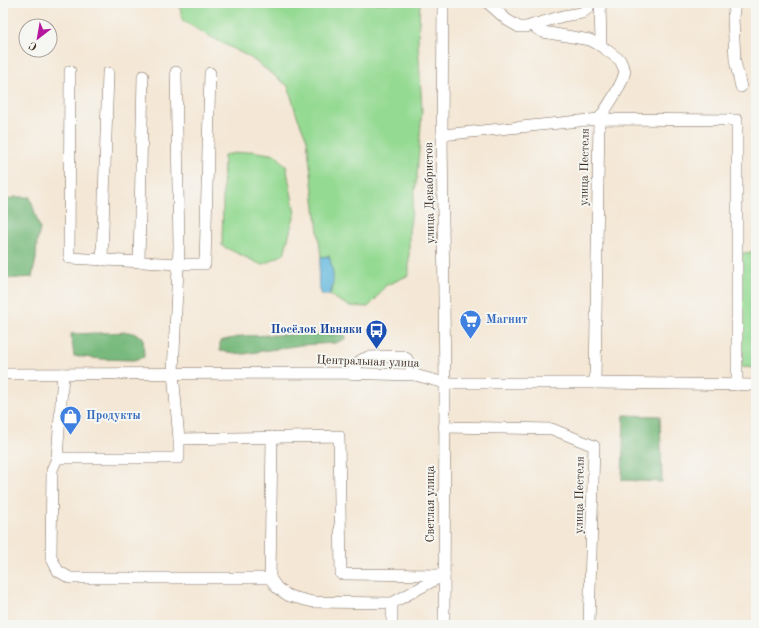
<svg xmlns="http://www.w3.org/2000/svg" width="759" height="628" viewBox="0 0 759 628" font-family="'Old Standard TT',serif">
	<rect width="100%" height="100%" fill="#f6f6f2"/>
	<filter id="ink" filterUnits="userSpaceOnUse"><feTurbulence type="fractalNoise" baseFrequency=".025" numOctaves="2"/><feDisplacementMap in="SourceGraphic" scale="8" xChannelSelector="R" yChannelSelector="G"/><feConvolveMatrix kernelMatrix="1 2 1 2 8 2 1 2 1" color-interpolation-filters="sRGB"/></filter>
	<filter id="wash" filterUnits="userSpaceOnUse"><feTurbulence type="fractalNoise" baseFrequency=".012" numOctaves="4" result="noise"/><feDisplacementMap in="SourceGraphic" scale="16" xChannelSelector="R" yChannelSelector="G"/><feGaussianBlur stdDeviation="0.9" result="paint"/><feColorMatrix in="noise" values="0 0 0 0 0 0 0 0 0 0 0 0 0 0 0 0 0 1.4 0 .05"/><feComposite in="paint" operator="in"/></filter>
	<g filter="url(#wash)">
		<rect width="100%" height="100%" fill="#f4e7d5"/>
		<!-- green -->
		<g fill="#95da93" stroke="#688258">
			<polygon points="179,3 420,3 418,41 422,109 417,177 409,232 409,275 385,286 375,300 368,307 349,306 329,295 333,288 329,256 321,257 307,140 296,113 288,86 251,58 209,36 183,21"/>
			<polygon points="251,151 276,155 286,166 295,213 284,254 262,265 222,246 224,155"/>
			<polygon points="756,251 756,368 741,367 739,254"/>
		</g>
		<!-- forest -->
		<g fill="#78ba7d" stroke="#5a724e">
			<polygon points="16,197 30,197 40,229 37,242 36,259 32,277 3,279 3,200"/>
			<polygon points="130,332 143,337 144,357 133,360 102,359 74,356 71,334"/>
			<polygon points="311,334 346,335 345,339 335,343 301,345 244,354 220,351 220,341 242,336"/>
			<polygon points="624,415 660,416 662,482 622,480"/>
		</g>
		<!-- water -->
		<path fill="#61b7dd" stroke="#4e707e" d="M329 256C333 269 336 283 329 295H322C316 282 319 270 321 257Z"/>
	</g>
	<g filter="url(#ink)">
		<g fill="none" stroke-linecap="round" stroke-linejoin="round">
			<defs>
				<g id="minor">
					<polyline points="443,3 442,135 445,383 444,625"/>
					<polyline points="488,3 507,20 519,27 526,27 563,16 582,13 588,8 590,3"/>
					<polyline points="735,3 733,17 735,61 741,87"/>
					<polyline points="533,25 537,29 543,32 590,40 601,46"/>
					<polyline points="70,71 69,258 179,264 205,264 210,73"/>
					<polyline points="176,72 179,247 173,373 179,439"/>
					<path d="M599 119C608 106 622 86 625 71L620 60 601 46 600 3"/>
					<polyline points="442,135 599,119 737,120 737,385"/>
					<polyline points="102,260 108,73"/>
					<polyline points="139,262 143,76"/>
					<polyline points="351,373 361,360 368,357 402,356 407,359 415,375"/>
					<polyline points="3,374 335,373 415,375 445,383 595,383 756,385"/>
					<polyline points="63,374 57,458 179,458 179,439 339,436 341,574 444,575"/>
					<polyline points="595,383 599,119"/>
					<polyline points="444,427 552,429 594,446 589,625"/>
					<polyline points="57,458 52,470 51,557 58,571 70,578 270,578 272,437"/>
					<polyline points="270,578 277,588 289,596 313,602 392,603 444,575"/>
					<polyline points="392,625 392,603"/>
				</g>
			</defs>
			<!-- minor casing -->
			<use href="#minor" stroke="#7c6c5e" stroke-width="12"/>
			<!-- minor -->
			<use href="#minor" stroke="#fff" stroke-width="11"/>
		</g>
	</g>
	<!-- icons -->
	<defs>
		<symbol id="supermarket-pin" viewBox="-11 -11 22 30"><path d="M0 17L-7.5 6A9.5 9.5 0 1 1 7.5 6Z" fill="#3f7fe0" stroke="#f6f6f2"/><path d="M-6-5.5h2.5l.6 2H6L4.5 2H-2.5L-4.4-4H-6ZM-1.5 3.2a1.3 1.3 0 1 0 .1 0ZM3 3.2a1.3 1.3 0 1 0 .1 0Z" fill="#fff"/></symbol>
		<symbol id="bus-pin" viewBox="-11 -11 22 30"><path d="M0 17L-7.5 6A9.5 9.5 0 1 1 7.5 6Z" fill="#1a4fb4" stroke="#f6f6f2"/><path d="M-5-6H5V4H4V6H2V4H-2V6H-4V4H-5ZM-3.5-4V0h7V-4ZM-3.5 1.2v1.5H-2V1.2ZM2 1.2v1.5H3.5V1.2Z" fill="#fff"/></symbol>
		<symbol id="shop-pin" viewBox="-11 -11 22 30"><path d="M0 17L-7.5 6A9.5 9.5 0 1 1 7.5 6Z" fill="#3f7fe0" stroke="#f6f6f2"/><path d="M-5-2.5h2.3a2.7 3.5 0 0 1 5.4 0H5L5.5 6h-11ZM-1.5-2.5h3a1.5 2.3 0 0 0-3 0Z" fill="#fff"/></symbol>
	</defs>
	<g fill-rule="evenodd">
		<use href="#supermarket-pin" x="458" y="308" width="25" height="34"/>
		<use href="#bus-pin" x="364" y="318" width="25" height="34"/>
		<use href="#shop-pin" x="58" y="404" width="25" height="34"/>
	</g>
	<g text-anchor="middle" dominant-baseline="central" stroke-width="4" stroke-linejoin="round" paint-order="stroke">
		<!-- street labels -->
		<g font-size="12" fill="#3b2a1e" stroke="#f6f6f2">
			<text transform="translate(585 167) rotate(-89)">улица Пестеля</text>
			<text transform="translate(430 193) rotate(-91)">улица Декабристов</text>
			<text transform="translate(368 362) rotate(2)">Центральная улица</text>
			<text transform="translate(580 495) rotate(-89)">улица Пестеля</text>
			<text transform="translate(431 504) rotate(-90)">Светлая улица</text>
		</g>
		<!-- shop labels -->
		<g font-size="12" font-weight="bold" fill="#366cbe" stroke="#f6f6f2" text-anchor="start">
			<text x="486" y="320">Магнит</text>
			<text x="86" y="416">Продукты</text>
		</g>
		<!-- transit labels -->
		<g font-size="12" font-weight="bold" fill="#164399" stroke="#f6f6f2" text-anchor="end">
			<text x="362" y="330">Посёлок Ивняки</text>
		</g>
	</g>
	<!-- margin -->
	<rect width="759" height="628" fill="none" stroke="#f6f6f2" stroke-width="16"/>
	<!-- north arrow -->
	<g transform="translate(38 38) rotate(211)"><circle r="19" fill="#f6f6f2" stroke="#aba49d"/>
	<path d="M0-3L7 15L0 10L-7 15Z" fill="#b5179e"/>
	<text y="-6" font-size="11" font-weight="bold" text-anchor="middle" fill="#3b2a1e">С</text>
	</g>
</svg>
